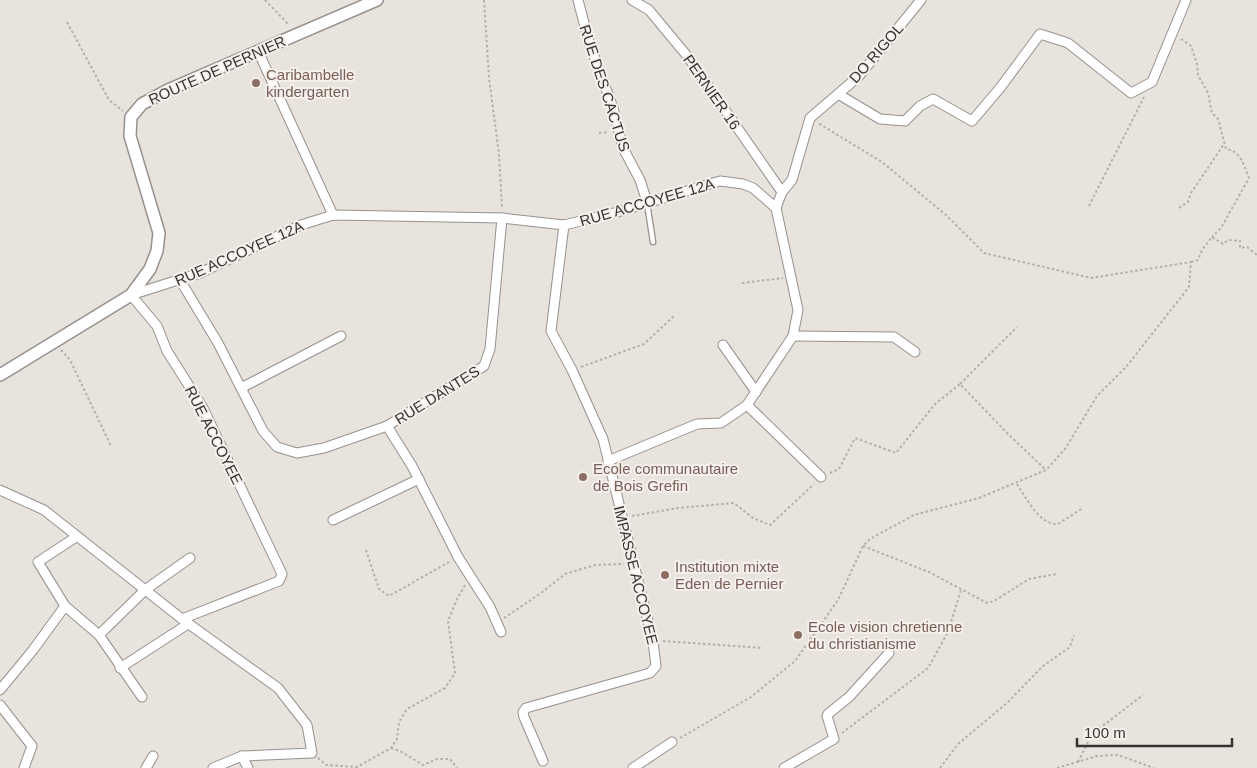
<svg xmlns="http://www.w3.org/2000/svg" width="1257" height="768" viewBox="0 0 1257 768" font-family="Helvetica,sans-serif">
	<rect width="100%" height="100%" fill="#e9e3de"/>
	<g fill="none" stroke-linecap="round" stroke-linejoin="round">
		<defs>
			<polyline id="service" points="647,203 653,242"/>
			<g id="minor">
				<polyline points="578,0 589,42 613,108 623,148 640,180 647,202"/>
				<polyline points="632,0 649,10 688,57 782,192"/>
				<polyline points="258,51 333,215"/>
				<polyline points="838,94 880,119 905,121 920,106 933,99 972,121 1000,88 1040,34 1068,43 1131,93 1152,82 1186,0"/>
				<polyline points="776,208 782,192 792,180 810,118 859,76 921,0"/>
				<polyline points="180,280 218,343 263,431 277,447 297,453 324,448 387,426"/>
				<polyline points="793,336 894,337 915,352"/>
				<polyline points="723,345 756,392"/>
				<polyline points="241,388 341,336"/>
				<polyline points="747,405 821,477"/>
				<polyline points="0,490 44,510 182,619 278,688 307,725 312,753 242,756 213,768"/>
				<polyline points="333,520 419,479"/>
				<polyline points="76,537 38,562 65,606 99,635 142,697"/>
				<polyline points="182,619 279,581 282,574 203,408 167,351 157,326 131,295 200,273 301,225 333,215 502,218 564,225 614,213 720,181 743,184 753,188 776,208 798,310 793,336 747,405 721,423 697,424 608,461"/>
				<polyline points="501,632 490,607 458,557 412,466 387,426 484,366 490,349 502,218"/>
				<polyline points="99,635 145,590 190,558"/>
				<polyline points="120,668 188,624"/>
				<polyline points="0,690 33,650 65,606"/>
				<polyline points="0,705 32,746 24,768"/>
				<polyline points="242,756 248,768"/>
				<polyline points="543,761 524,717 523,712 526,708 650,673 656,666 653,641 603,439 572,370 551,331 564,225"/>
				<polyline points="146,768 153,756"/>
				<polyline points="633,768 672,742"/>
				<polyline points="784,768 834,739 827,716 828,714 849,697 889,653"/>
			</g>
			<polyline id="tertiary" points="0,375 131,295 150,269 157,251 159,233 130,136 131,117 142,104 168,90 377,0"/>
		</defs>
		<!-- service casing -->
		<use href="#service" stroke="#96918d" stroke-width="7"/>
		<!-- minor casing -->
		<use href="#minor" stroke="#96918d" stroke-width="11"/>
		<!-- tertiary casing -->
		<use href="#tertiary" stroke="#96918d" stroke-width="14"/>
		<!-- path -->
		<g stroke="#b3aeaa" stroke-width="2" stroke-dasharray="2.5 2.5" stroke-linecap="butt">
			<polyline points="265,0 289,25"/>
			<polyline points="484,0 489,78 499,154 502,208"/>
			<polyline points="67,22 109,100 123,111"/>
			<path d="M1181 39 1191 46 1197 64 1198 75 1208 93 1212 113 1218 119 1226 149C1241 151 1244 166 1249 178L1221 228 1212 237"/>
			<polyline points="599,133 609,132"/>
			<polyline points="1089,206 1144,97"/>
			<polyline points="1179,208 1188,202 1191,193 1224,144"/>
			<polyline points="1191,262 1198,260 1202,250 1212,237 1223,244 1228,240 1240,241 1240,248 1247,247 1257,255"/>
			<polyline points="742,283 783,278"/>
			<polyline points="61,350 70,360 111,446"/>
			<polyline points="581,367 644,344 674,316"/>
			<polyline points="960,384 1017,327"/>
			<polyline points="830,473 839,469 855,438 896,453 935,404 960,384 1008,434 1046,470"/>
			<path d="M1017 484C1025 496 1040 526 1058 524L1083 508"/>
			<polyline points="632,516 678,508 734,503 753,518 770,525 814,484"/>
			<polyline points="863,546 929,572 987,603 994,601 1029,579 1057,574"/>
			<polyline points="366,550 379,589 389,596 449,562"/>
			<polyline points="504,618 541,593 565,574 595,565 624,564"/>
			<polyline points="663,641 763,648"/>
			<polyline points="842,733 928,668 948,632 961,590"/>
			<polyline points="680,738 751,697 795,661 838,600 863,546 870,539 914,515 979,498 1046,470 1065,449 1097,396 1126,367 1189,287 1191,262 1091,278 984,253 946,215 882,162 818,123"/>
			<polyline points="391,748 402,752 423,765 437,759 450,759 457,768"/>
			<polyline points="318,758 326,765 357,767 391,748 397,739 399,722 407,709 445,688 455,673 448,621 457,599 465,585"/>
			<polyline points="1078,762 1092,734 1143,695"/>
			<polyline points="940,768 958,744 1007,703 1043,666 1070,647 1074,635"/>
			<polyline points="1057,768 1097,756 1118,755 1154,768"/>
		</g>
		<!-- service -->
		<use href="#service" stroke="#fff" stroke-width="4.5"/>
		<!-- minor -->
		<use href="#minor" stroke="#fff" stroke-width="9"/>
		<!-- tertiary -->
		<use href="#tertiary" stroke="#fff" stroke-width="11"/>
	</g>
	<!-- markers -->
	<g fill="#8d6e63" stroke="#f6f0ec" stroke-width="2">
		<circle cx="256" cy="83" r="5"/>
		<circle cx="583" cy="477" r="5"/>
		<circle cx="665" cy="575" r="5"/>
		<circle cx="798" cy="635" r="5"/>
	</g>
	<g text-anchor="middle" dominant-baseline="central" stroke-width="4" stroke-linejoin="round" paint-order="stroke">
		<!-- street labels -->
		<g font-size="15" fill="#363432" stroke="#f6f0ec">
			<text transform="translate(876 53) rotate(-49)">DO RIGOL</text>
			<text transform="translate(217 70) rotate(-24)">ROUTE DE PERNIER</text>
			<text transform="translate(605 88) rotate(72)">RUE DES CACTUS</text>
			<text transform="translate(712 92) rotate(55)">PERNIER 16</text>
			<text transform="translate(647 202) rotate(-16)">RUE ACCOYEE 12A</text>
			<text transform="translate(239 253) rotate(-24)">RUE ACCOYEE 12A</text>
			<text transform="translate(437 395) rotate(-32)">RUE DANTES</text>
			<text transform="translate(214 435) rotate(63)">RUE ACCOYEE</text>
			<text transform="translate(636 575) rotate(76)">IMPASSE ACCOYEE</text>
		</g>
		<!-- education labels -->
		<g font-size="15" fill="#785e54" stroke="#f6f0ec" text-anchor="start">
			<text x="266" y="74">Caribambelle<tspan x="266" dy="17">kindergarten</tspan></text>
			<text x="593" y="468">Ecole communautaire<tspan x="593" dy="17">de Bois Grefin</tspan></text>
			<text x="675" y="566">Institution mixte<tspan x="675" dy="17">Eden de Pernier</tspan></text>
			<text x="808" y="626">Ecole vision chretienne<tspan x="808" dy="17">du christianisme</tspan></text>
		</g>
	</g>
	<!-- scale -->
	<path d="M1077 738v8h155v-8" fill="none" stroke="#363432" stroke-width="2.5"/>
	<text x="1084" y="738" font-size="15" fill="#363432" stroke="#f6f0ec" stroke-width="4" paint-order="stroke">100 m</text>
</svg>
